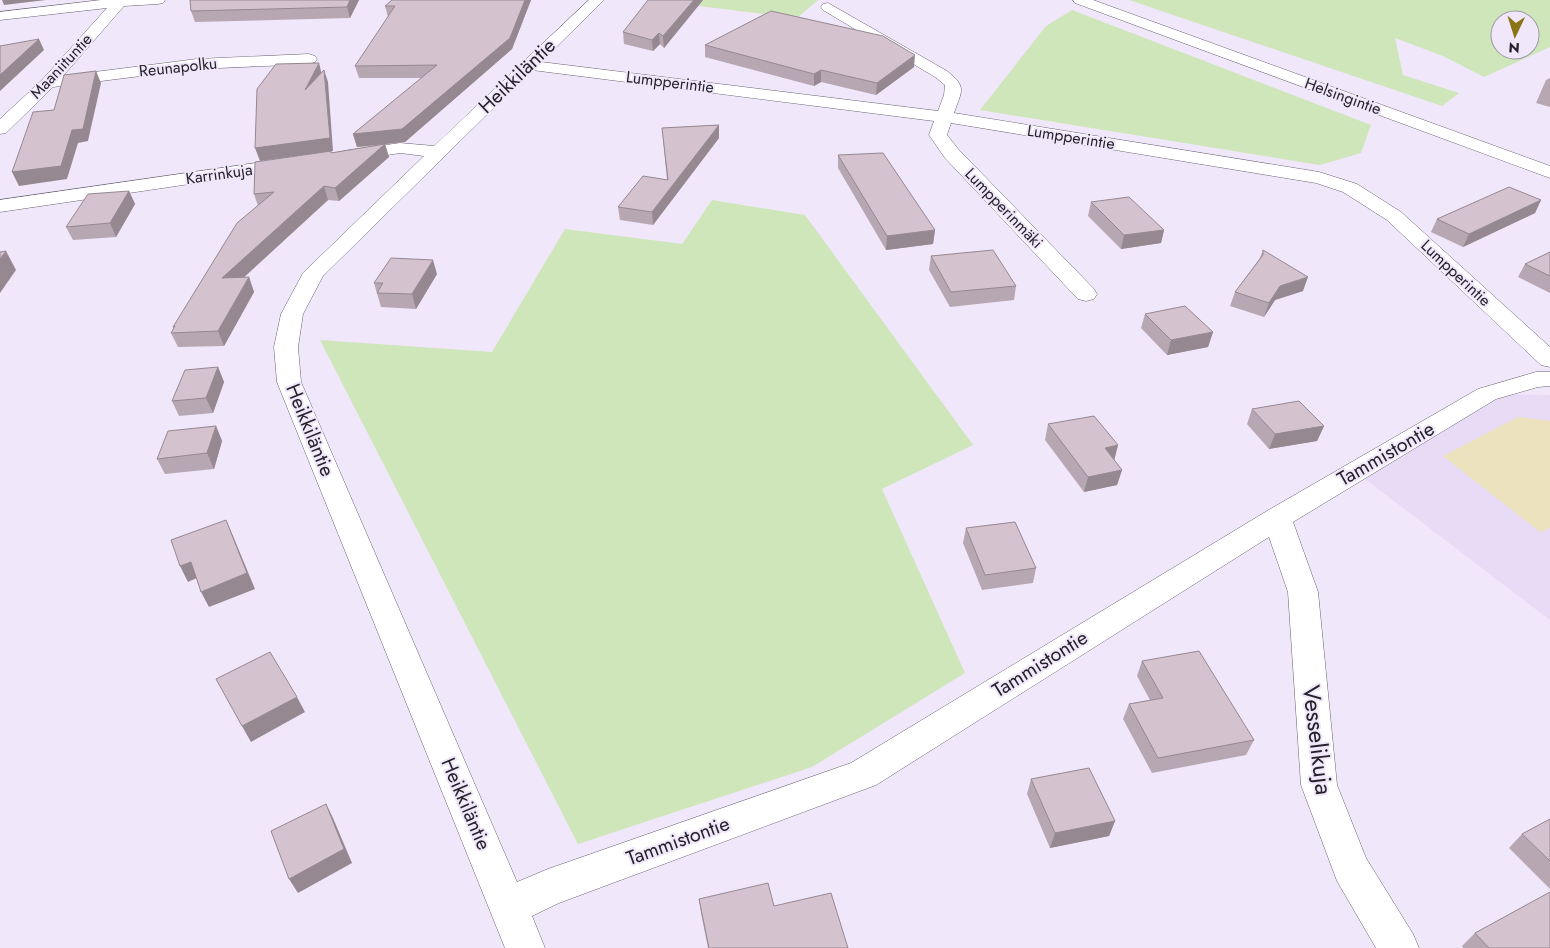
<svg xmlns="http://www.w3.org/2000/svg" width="1550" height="948" viewBox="0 0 1550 948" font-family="Jost,sans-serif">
	<rect width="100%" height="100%" fill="#f0e7fb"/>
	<!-- built -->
	<polygon fill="#e7dbf5" points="1487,394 1550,395 1550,620 1356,472"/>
	<!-- green -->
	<g fill="#cee6b9" fill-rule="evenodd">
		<polygon points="650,0 818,0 797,18"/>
		<path d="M1129 0H1550V47L1484 77 1443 56 1395 38 1403 75 1459 93 1442 106ZM1500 20H1530V50H1500Z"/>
		<polygon points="1072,10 1371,125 1361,153 1320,165 980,110 1046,26"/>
		<polygon points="712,200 805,215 973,445 882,489 965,673 812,767 578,844 320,340 492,352 565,229 682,244"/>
	</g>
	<!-- sand -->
	<polygon fill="#ece2bd" points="1518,417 1550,421 1550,528 1540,532 1443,456"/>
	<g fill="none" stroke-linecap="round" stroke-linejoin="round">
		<defs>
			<g id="minor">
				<polygon points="101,0 165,0 163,3 158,4 124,6 63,76 197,59 309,54 315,56 317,59 315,62 309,64 197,69 53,87 6,133 0,134 0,119 42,80 107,8 0,20 0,12"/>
				<path d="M589 0H604L541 62 938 111 944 95 945 85 935 77 823 10 821 7 823 4 828 3 947 71C967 87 962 90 954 113L1319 172 1357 184 1401 212 1550 347V367L1541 365 1387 220 1343 192 1316 183 951 123 947 135 959 150 1094 289 1097 294 1094 299 1086 301 1078 299 945 158 929 135 934 121 532 70 323 276 303 314 298 347 301 382 517 882 548 869 851 763 1267 511 1478 389 1536 372H1550V386L1538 387 1496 399 1293 522 1318 592 1337 785 1366 858 1413 934 1419 948H1376L1337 881 1301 785 1288 592 1269 537 876 785 559 903 532 916 545 948H505L277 382 274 347 281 314 303 273 424 156 400 153 351 161 344 159 342 155 344 151 400 143 434 146Z"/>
				<polygon points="291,158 298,160 300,164 298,168 0,212 0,200"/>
			</g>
			<polygon id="secondary" points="1073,0 1093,0 1550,166 1550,178 1075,3"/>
		</defs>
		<!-- minor casing -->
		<use href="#minor" stroke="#686171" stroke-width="1"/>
		<!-- secondary casing -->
		<use href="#secondary" stroke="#686171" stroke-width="1"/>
		<!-- minor -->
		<use href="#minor" fill="#fff" fill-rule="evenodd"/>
		<!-- secondary -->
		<use href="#secondary" fill="#fff" fill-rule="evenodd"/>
	</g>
	<!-- wall -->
	<g fill="#b7a7b2">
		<polygon points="190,0 359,0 350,18 195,22 191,11"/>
		<polygon points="392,0 531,0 512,49 405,142 385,144 389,157 339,201 328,200 244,277 249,277 254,292 224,346 178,347 171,333 174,329 173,327 258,206 254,194 331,153 379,145 357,147 353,134 422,78 359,78 355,66 388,17 385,6"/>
		<polygon points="703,0 664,48 660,44 653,51 624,44 623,32"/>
		<polygon points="705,45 914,67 876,95 821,82 814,86 705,57"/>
		<polygon points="1550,78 1550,107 1536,103 1546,80"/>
		<polygon points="719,125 719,138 653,225 620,220 618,207 667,180 662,128"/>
		<polygon points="838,155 935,230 933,244 886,250 838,168"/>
		<polygon points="129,191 135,204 116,237 73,240 66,227"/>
		<polygon points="1541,200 1535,213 1463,247 1431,232 1437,219"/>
		<polygon points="1091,202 1164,230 1161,243 1121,249 1088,216"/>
		<polygon points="1263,250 1303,291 1275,300 1264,317 1230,306 1235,292 1260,258"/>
		<polygon points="1550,252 1550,293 1518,277 1525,264"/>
		<polygon points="931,256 1016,286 1014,300 950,307 929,270"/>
		<polygon points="437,274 416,309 381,307 374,283"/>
		<polygon points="1145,314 1213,332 1208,347 1167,355 1141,328"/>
		<polygon points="218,367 224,382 213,413 179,416 172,401"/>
		<polygon points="1252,409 1324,426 1317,441 1269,449 1247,424"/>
		<polygon points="1048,424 1118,445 1114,460 1122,470 1117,485 1084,492 1045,440"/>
		<polygon points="216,426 222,441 214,469 165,474 157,459"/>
		<polygon points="966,528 1036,568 1033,583 982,590 963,543"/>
		<polygon points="1142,661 1254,740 1246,755 1152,773 1123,719 1129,704 1150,700 1137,676"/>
		<polygon points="1031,779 1115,821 1109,836 1050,848 1027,794"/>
		<polygon points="1550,819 1550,889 1509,848 1522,834"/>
		<polygon points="699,899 774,906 848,948 708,948 701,913"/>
		<polygon points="1475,933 1550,948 1463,948 1462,946"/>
	</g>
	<!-- shaded-wall -->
	<g fill="#958891">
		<polygon points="2,0 46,0 4,5"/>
		<polygon points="350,0 359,0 350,18 347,7"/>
		<polygon points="525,0 531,0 512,49 405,142 385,144 389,157 339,201 335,188 385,144 357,147 353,134"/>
		<polygon points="694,0 703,0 664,48 663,36"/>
		<polygon points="659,33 660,44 653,51 652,40"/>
		<polygon points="39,39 44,50 0,91 0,75"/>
		<polygon points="915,55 914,67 876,95 877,83"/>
		<polygon points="319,63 322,75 305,90"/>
		<polygon points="324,70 328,82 333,151 260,161 255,148"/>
		<polygon points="821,70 821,82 814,86 814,74"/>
		<polygon points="96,71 101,83 88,141 78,143 67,179 19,186 12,172 72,130"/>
		<polygon points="719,125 719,138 653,225 652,212"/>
		<polygon points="324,186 328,200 228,292 222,278"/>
		<polygon points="129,191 135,204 116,237 110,223"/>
		<polygon points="1541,200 1535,213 1463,247 1469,234"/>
		<polygon points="935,230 933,244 886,250 887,236"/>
		<polygon points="1164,230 1161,243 1121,249 1124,235"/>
		<polygon points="6,251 16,270 0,293 0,259"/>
		<polygon points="433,260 437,274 416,309 412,294"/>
		<polygon points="249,277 254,292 224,346 218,331"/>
		<polygon points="1308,277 1303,291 1275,300 1264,317 1269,303 1280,286"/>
		<polygon points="1213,332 1208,347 1167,355 1171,340"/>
		<polygon points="218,367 224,382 213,413 206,398"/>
		<polygon points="216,426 222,441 214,469 207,453"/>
		<polygon points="1324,426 1317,441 1269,449 1275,434"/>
		<polygon points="1118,445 1114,461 1105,448"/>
		<polygon points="1122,470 1117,485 1084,492 1088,477"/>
		<polygon points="226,520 233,536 255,589 209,607 201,592"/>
		<polygon points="191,562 199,577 188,582 180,566"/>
		<polygon points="297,697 305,712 251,742 242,726"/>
		<polygon points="326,804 333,818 352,863 298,893 289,879"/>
		<polygon points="1115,821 1109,836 1050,848 1055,833"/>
	</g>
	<!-- building -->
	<g fill="#d5c2cf" stroke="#958891">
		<polygon points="190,0 350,0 347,7 191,11"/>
		<polygon points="392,0 525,0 510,38 402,129 353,134 437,65 355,66 395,6 385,6"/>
		<polygon points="648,0 694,0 663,36 659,33 652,40 623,32"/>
		<polygon points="771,11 883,36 915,55 877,83 821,70 814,74 705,45"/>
		<polygon points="39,39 0,75 0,46"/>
		<polygon points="319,63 305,90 324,70 330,138 255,148 257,89 276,64"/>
		<polygon points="96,71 83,129 72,130 61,166 12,172 33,112 54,110 64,75"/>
		<polygon points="719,125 652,212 618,207 643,176 668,180 662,128"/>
		<polygon points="385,144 335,188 324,186 222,278 249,277 218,331 171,333 175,326 173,327 237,223 274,192 254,194 255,162 331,151 331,153"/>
		<polygon points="883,153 935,230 887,236 838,155"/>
		<polygon points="1509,187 1541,200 1469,234 1437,219"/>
		<polygon points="129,191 110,223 66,227 88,194"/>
		<polygon points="1129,197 1164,230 1124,235 1091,202"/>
		<polygon points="993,250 1016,286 951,292 931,256"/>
		<polygon points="1263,250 1308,277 1280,286 1269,303 1235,292 1263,255"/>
		<polygon points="6,251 0,259 0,252"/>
		<polygon points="1550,252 1550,276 1525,264"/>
		<polygon points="391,258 433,260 412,294 377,293 383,283 374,283"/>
		<polygon points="1185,306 1213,332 1171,340 1145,314"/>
		<polygon points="218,367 206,398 172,401 185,370"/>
		<polygon points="1299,401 1324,426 1275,434 1252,409"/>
		<polygon points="1094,416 1118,445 1105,448 1122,470 1088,477 1048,424"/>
		<polygon points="216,426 207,453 157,459 168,431"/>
		<polygon points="226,520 247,573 201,592 191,562 180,566 171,540"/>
		<polygon points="1015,522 1036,568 985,575 966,528"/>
		<polygon points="1199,651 1254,740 1158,758 1129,704 1163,698 1142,661"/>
		<polygon points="270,652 297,697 242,726 216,679"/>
		<polygon points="1089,768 1115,821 1055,833 1031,779"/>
		<polygon points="326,804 344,849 289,879 271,831"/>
		<polygon points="1550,819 1550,861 1522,834"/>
		<polygon points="768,883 774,906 831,893 848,948 709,948 699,899"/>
		<polygon points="1550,892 1550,948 1489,948 1475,933"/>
	</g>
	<g text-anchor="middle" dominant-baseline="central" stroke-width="4" stroke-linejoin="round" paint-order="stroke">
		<!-- far-street labels -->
		<g font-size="16" fill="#252229" stroke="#f0e7fb">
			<text transform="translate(61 66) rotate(-47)">Maaniituntie</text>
			<text transform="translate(178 67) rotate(-6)">Reunapolku</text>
			<text transform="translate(670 82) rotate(7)">Lumpperintie</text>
			<text transform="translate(1343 96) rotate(20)">Helsingintie</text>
			<text transform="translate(1071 137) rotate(9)">Lumpperintie</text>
			<text transform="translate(219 174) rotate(-8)">Karrinkuja</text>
			<text transform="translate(1004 208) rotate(46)">Lumpperinmäki</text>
			<text transform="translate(1456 273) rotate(43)">Lumpperintie</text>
		</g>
		<!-- street labels -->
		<g font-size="20" fill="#252229" stroke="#f0e7fb">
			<text transform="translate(517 76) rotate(-44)">Heikkiläntie</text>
			<text transform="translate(310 430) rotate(68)">Heikkiläntie</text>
			<text transform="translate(1386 454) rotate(-30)">Tammistontie</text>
			<text transform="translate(1040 664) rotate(-32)">Tammistontie</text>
			<text transform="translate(466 804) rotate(67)">Heikkiläntie</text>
			<text transform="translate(678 841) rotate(-20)">Tammistontie</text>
		</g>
		<!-- near-street labels -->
		<g font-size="24" fill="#252229" stroke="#f0e7fb">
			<text transform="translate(1318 740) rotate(83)">Vesselikuja</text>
		</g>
	</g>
	<!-- north arrow -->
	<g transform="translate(1515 35) rotate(184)"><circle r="24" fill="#f0e7fb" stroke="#9f98a7"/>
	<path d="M0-4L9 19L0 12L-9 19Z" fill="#8b7418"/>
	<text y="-8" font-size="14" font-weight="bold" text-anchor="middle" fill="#252229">N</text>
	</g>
</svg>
